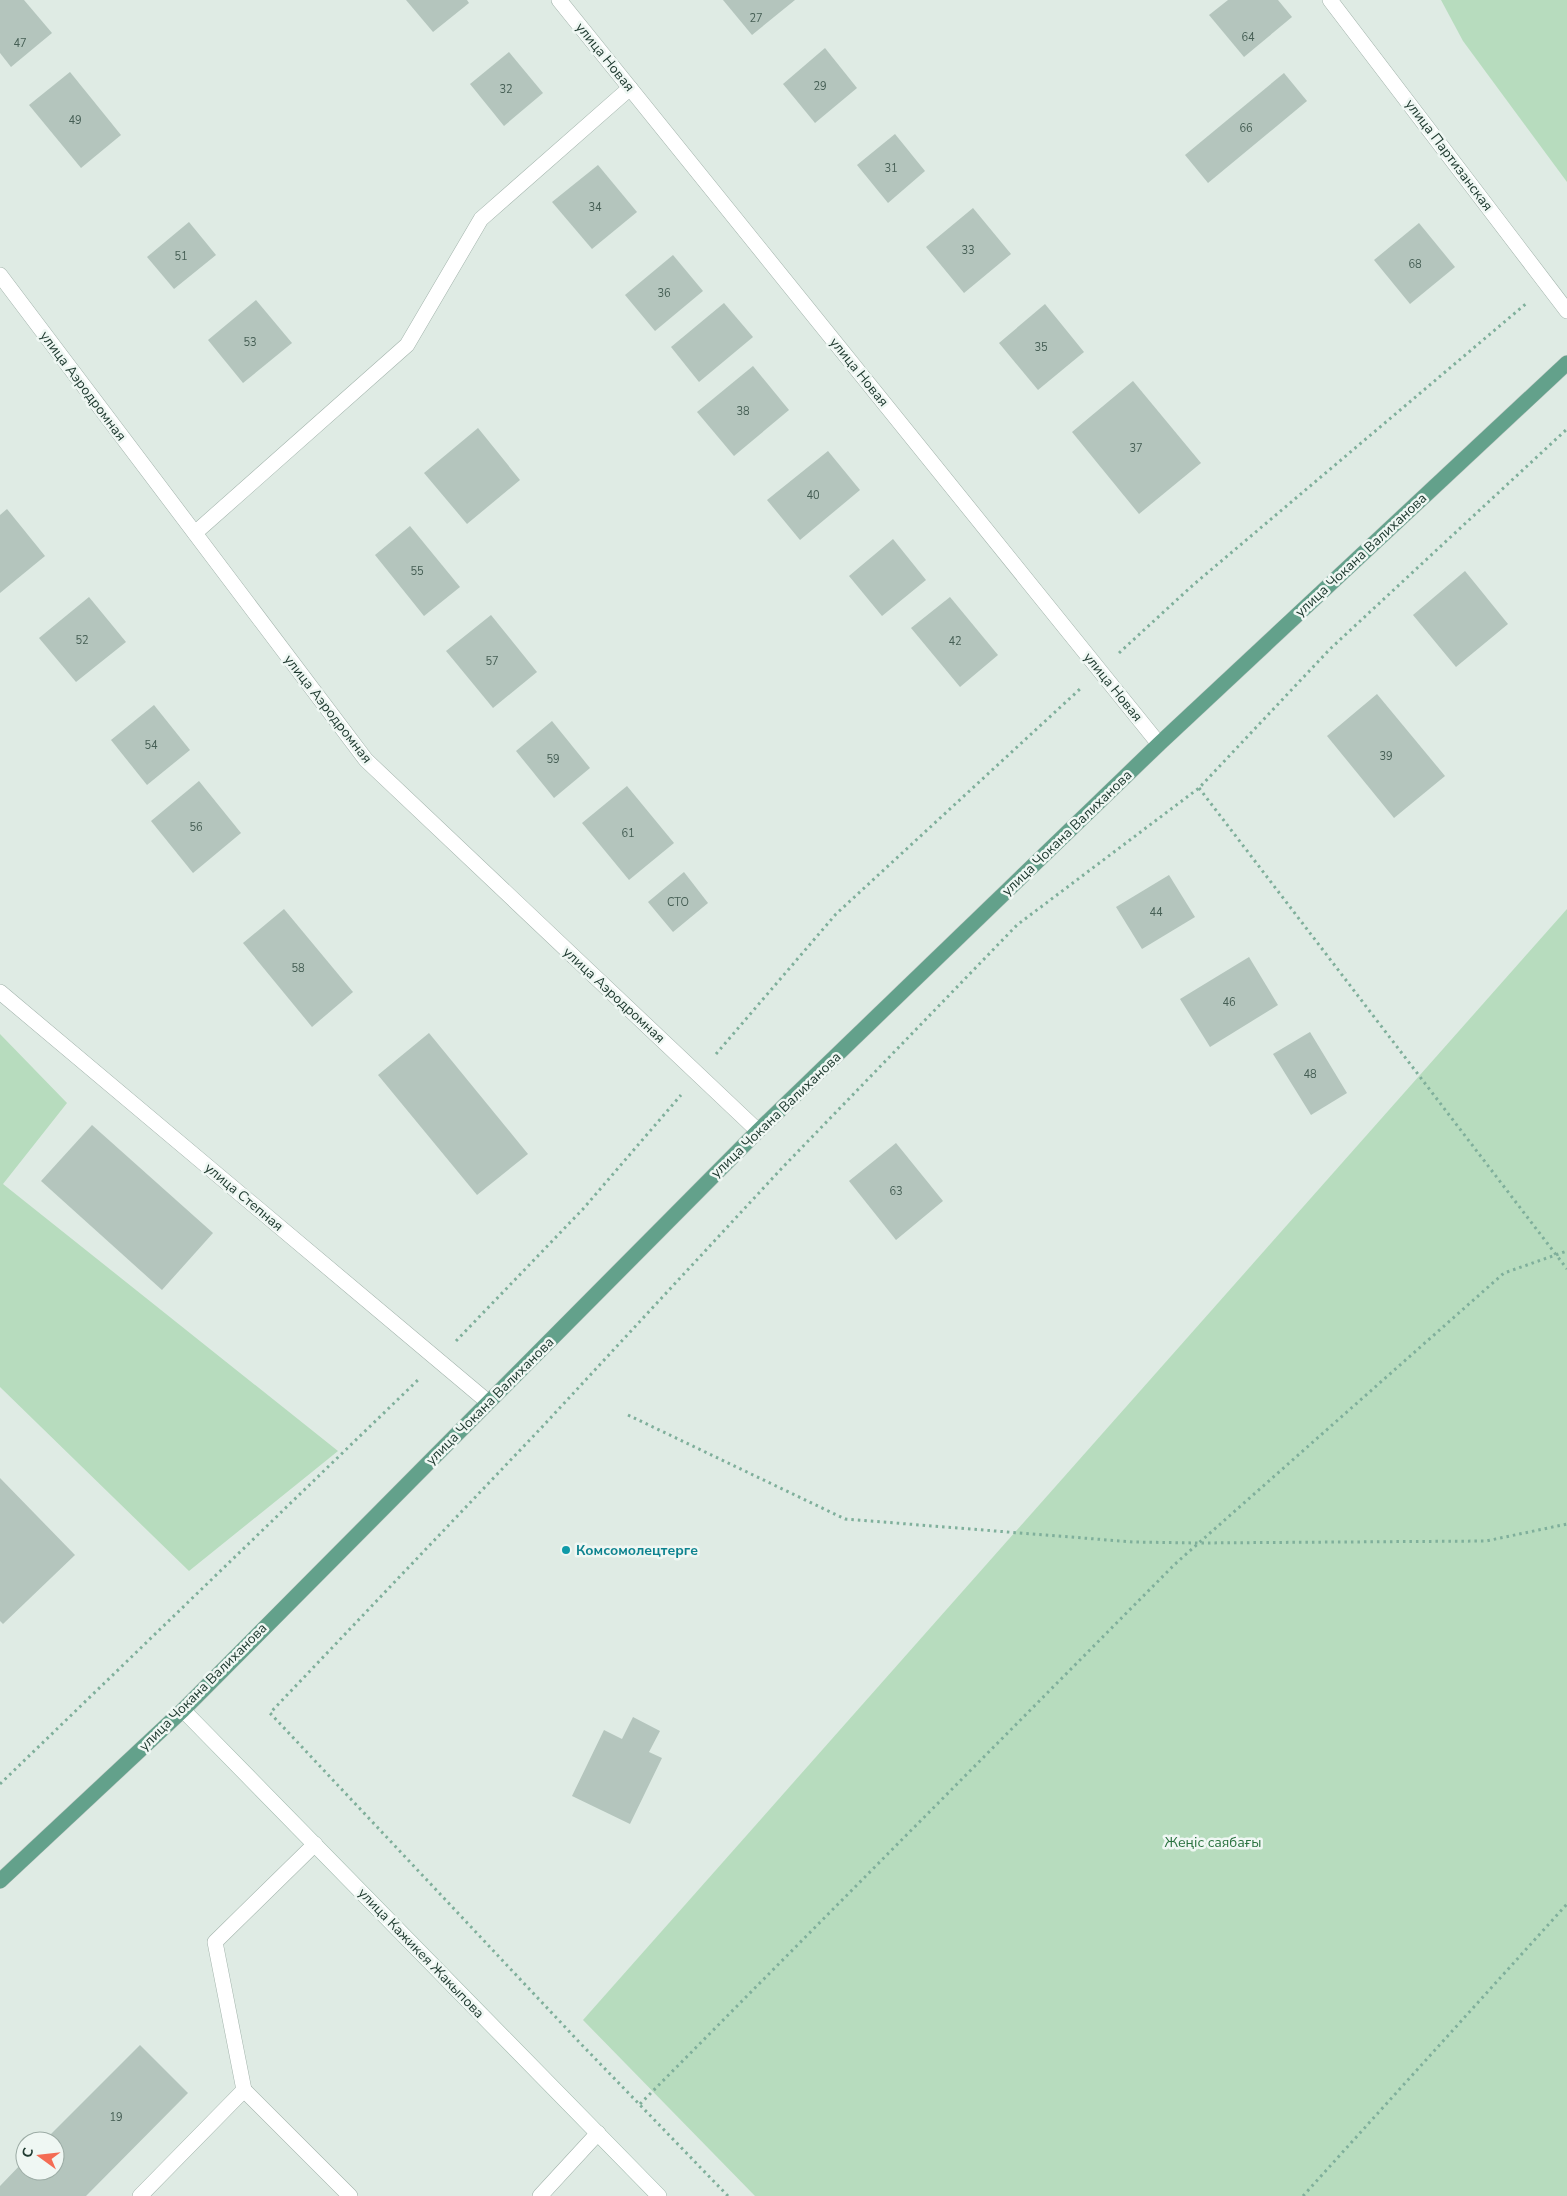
<svg xmlns="http://www.w3.org/2000/svg" width="1567" height="2196" viewBox="0 0 1567 2196" font-family="'Nunito Sans',sans-serif">
	<rect width="100%" height="100%" fill="#dfebe4"/>
	<!-- green -->
	<g fill="#b7dcbe">
		<polygon points="1441,0 1567,0 1567,182 1463,41"/>
		<polygon points="1567,909 1567,2196 755,2196 583,2020"/>
		<polygon points="0,1034 67,1103 3,1184 338,1451 189,1571 0,1387"/>
	</g>
	<!-- building -->
	<g fill="#b4c5bd">
		<polygon points="0,0 24,0 52,33 11,67 0,53"/>
		<polygon points="406,0 467,0 469,3 433,32"/>
		<polygon points="723,0 795,0 752,35"/>
		<polygon points="1228,0 1278,0 1292,17 1244,57 1209,15"/>
		<polygon points="825,48 857,88 815,123 783,84"/>
		<polygon points="509,52 543,93 504,126 470,84"/>
		<polygon points="70,72 121,135 81,168 29,105"/>
		<polygon points="1284,73 1307,101 1208,183 1185,155"/>
		<polygon points="895,134 925,171 888,203 857,165"/>
		<polygon points="598,165 637,212 592,249 552,202"/>
		<polygon points="973,208 1011,254 964,293 926,247"/>
		<polygon points="189,222 216,255 174,289 147,257"/>
		<polygon points="1419,223 1455,267 1410,304 1374,260"/>
		<polygon points="673,255 703,291 655,331 625,295"/>
		<polygon points="256,300 292,343 243,383 208,340"/>
		<polygon points="724,303 753,337 699,382 671,347"/>
		<polygon points="1045,304 1084,352 1038,390 999,343"/>
		<polygon points="753,366 789,410 734,456 697,412"/>
		<polygon points="1133,381 1201,463 1139,514 1072,432"/>
		<polygon points="478,428 520,480 467,524 424,473"/>
		<polygon points="828,451 860,490 800,540 767,500"/>
		<polygon points="7,509 45,556 0,593 0,515"/>
		<polygon points="410,526 460,587 424,616 375,555"/>
		<polygon points="893,539 926,580 882,616 849,576"/>
		<polygon points="1465,571 1508,624 1456,667 1413,615"/>
		<polygon points="89,597 126,642 76,682 39,638"/>
		<polygon points="950,597 998,655 960,687 911,628"/>
		<polygon points="491,615 537,672 493,708 446,651"/>
		<polygon points="1377,694 1445,776 1394,818 1327,736"/>
		<polygon points="154,705 190,750 147,785 111,740"/>
		<polygon points="552,721 590,768 554,798 516,751"/>
		<polygon points="199,781 241,833 193,873 151,821"/>
		<polygon points="627,786 674,843 629,880 582,823"/>
		<polygon points="684,872 708,903 673,932 648,902"/>
		<polygon points="1169,875 1195,917 1142,949 1116,907"/>
		<polygon points="284,909 353,992 312,1027 243,943"/>
		<polygon points="1249,957 1278,1005 1210,1047 1180,999"/>
		<polygon points="1310,1032 1347,1093 1311,1115 1273,1054"/>
		<polygon points="429,1033 528,1154 477,1195 378,1075"/>
		<polygon points="92,1125 213,1233 162,1290 41,1181"/>
		<polygon points="896,1143 943,1201 896,1240 849,1181"/>
		<polygon points="0,1478 75,1555 3,1624 0,1621"/>
		<polygon points="633,1717 660,1731 649,1752 662,1758 630,1824 572,1796 604,1730 622,1739"/>
		<polygon points="140,2045 188,2093 86,2196 0,2196 0,2186 25,2160 25,2171 55,2171 55,2141 44,2141"/>
	</g>
	<g fill="none" stroke-linecap="round" stroke-linejoin="round">
		<defs>
			<g id="service">
				<polyline points="244,2090 350,2196"/>
				<polyline points="140,2196 244,2090 215,1942 315,1844"/>
			</g>
			<g id="minor">
				<polyline points="559,0 1159,744"/>
				<polyline points="1330,0 1567,311"/>
				<polyline points="0,275 366,760 758,1131"/>
				<polyline points="195,533 407,345 481,219 630,88"/>
				<polyline points="0,992 488,1402"/>
				<polyline points="540,2196 598,2133"/>
			</g>
			<polyline id="secondary" points="183,1710 659,2196"/>
			<polyline id="primary" points="0,1881 183,1710 758,1131 1159,744 1567,363"/>
		</defs>
		<!-- service casing -->
		<use href="#service" stroke="#a2b3ab" stroke-width="16"/>
		<!-- minor casing -->
		<use href="#minor" stroke="#a2b3ab" stroke-width="16"/>
		<!-- secondary casing -->
		<use href="#secondary" stroke="#9eb7ab" stroke-width="16"/>
		<!-- primary casing -->
		<use href="#primary" stroke="#c1c8c5" stroke-width="16"/>
		<!-- path -->
		<g stroke="#7faf9b" stroke-width="3" stroke-dasharray="2.5 4" stroke-linecap="butt">
			<polyline points="1119,653 1193,585 1528,302"/>
			<polyline points="1199,788 1567,1269"/>
			<polyline points="716,1054 836,914 1080,689"/>
			<polyline points="456,1341 583,1209 681,1095"/>
			<polyline points="628,1415 845,1519 1133,1542 1198,1543 1486,1541 1567,1524"/>
			<polyline points="0,1784 420,1378"/>
			<polyline points="640,2104 1175,1564 1504,1273 1567,1251"/>
			<polyline points="728,2196 581,2044 270,1713 543,1426 782,1168 1017,925 1199,788 1330,649 1567,429"/>
			<polyline points="1303,2196 1567,1904"/>
		</g>
		<!-- service -->
		<use href="#service" stroke="#fff" stroke-width="15"/>
		<!-- minor -->
		<use href="#minor" stroke="#fff" stroke-width="15"/>
		<!-- secondary -->
		<use href="#secondary" stroke="#fff" stroke-width="15"/>
		<!-- primary -->
		<use href="#primary" stroke="#63a18b" stroke-width="15"/>
	</g>
	<!-- markers -->
	<circle fill="#0f9aa8" stroke="#eff7f3" stroke-width="2" cx="566" cy="1550" r="5"/>
	<g text-anchor="middle" dominant-baseline="central" stroke-width="5" stroke-linejoin="round" paint-order="stroke">
		<!-- number labels -->
		<g font-size="11" fill="#455e54">
			<text x="756" y="18">27</text>
			<text x="1248" y="37">64</text>
			<text x="20" y="43">47</text>
			<text x="820" y="86">29</text>
			<text x="506" y="89">32</text>
			<text x="75" y="120">49</text>
			<text x="1246" y="128">66</text>
			<text x="891" y="168">31</text>
			<text x="595" y="207">34</text>
			<text x="968" y="250">33</text>
			<text x="181" y="256">51</text>
			<text x="1415" y="264">68</text>
			<text x="664" y="293">36</text>
			<text x="250" y="342">53</text>
			<text x="1041" y="347">35</text>
			<text x="743" y="411">38</text>
			<text x="1136" y="448">37</text>
			<text x="813" y="495">40</text>
			<text x="417" y="571">55</text>
			<text x="82" y="640">52</text>
			<text x="955" y="641">42</text>
			<text x="492" y="661">57</text>
			<text x="151" y="745">54</text>
			<text x="1386" y="756">39</text>
			<text x="553" y="759">59</text>
			<text x="196" y="827">56</text>
			<text x="628" y="833">61</text>
			<text x="678" y="902">СТО</text>
			<text x="1156" y="912">44</text>
			<text x="298" y="968">58</text>
			<text x="1229" y="1002">46</text>
			<text x="1310" y="1074">48</text>
			<text x="896" y="1191">63</text>
			<text x="116" y="2117">19</text>
		</g>
		<!-- street labels -->
		<g font-size="14" fill="#203b31" stroke="#eff7f3">
			<text transform="translate(605 57) rotate(51)">улица Новая</text>
			<text transform="translate(1449 155) rotate(53)">улица Партизанская</text>
			<text transform="translate(859 372) rotate(51)">улица Новая</text>
			<text transform="translate(83 386) rotate(53)">улица Аэродромная</text>
			<text transform="translate(1361 555) rotate(-43)">улица Чокана Валиханова</text>
			<text transform="translate(1113 687) rotate(51)">улица Новая</text>
			<text transform="translate(328 709) rotate(52)">улица Аэродромная</text>
			<text transform="translate(1067 833) rotate(-44)">улица Чокана Валиханова</text>
			<text transform="translate(614 995) rotate(43)">улица Аэродромная</text>
			<text transform="translate(776 1115) rotate(-44)">улица Чокана Валиханова</text>
			<text transform="translate(244 1197) rotate(40)">улица Степная</text>
			<text transform="translate(490 1401) rotate(-45)">улица Чокана Валиханова</text>
			<text transform="translate(203 1687) rotate(-45)">улица Чокана Валиханова</text>
			<text transform="translate(421 1953) rotate(46)">улица Кажикея Жакыпова</text>
		</g>
		<!-- culture labels -->
		<g font-size="14" font-weight="bold" fill="#0d838f" stroke="#eff7f3" text-anchor="start">
			<text x="576" y="1550">Комсомолецтерге</text>
		</g>
		<!-- park labels -->
		<g font-size="14" fill="#2a723f" stroke="#eff7f3">
			<text x="1213" y="1842">Жеңіс саябағы</text>
		</g>
	</g>
	<!-- north arrow -->
	<g transform="translate(40 2156) rotate(285)"><circle r="24" fill="#eff7f3" stroke="#9caca5"/>
	<path d="M0-4L9 19L0 12L-9 19Z" fill="#f46c54"/>
	<text y="-8" font-size="14" font-weight="bold" text-anchor="middle" fill="#203b31">С</text>
	</g>
</svg>
